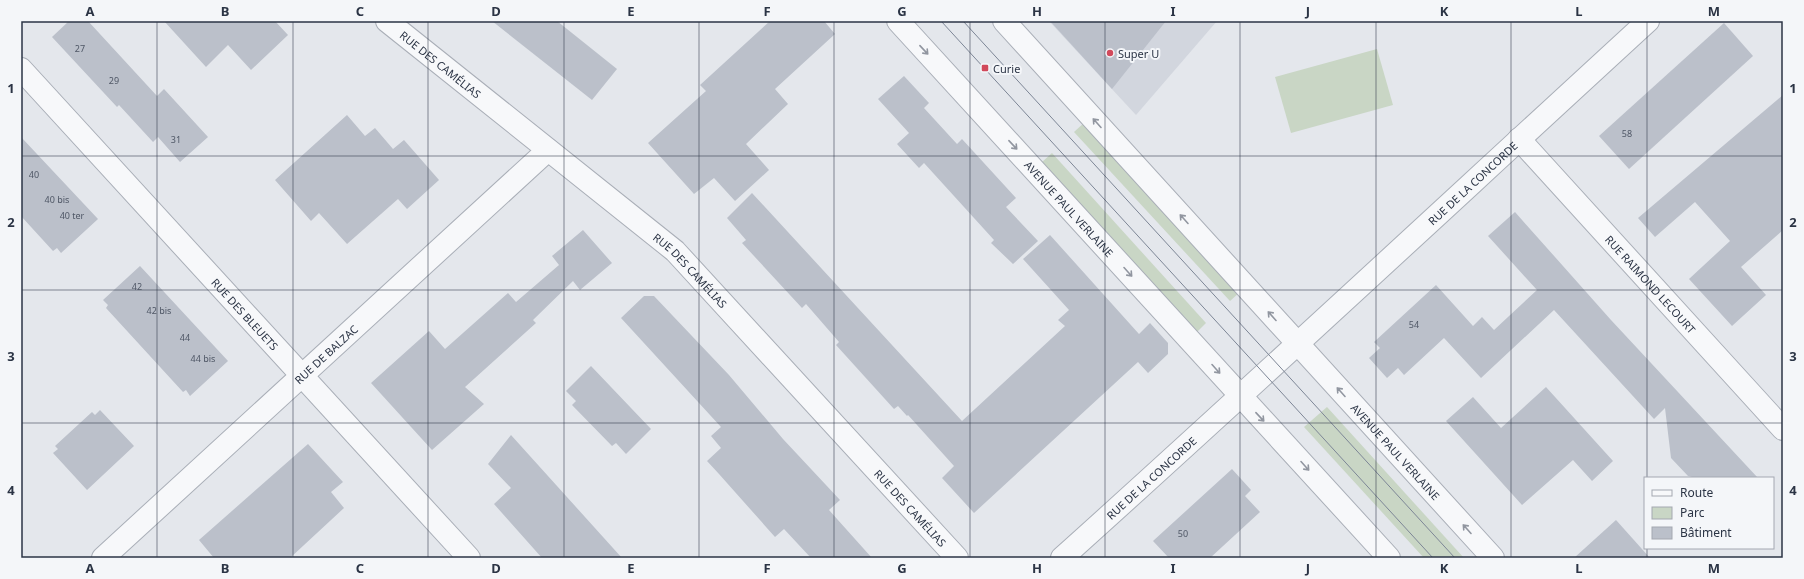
<svg xmlns="http://www.w3.org/2000/svg" width="1804" height="579" viewBox="0 0 1804 579" font-family="'Noto Sans',sans-serif">
	<rect width="100%" height="100%" fill="#e4e7ec"/>
	<!-- built -->
	<polygon fill="#d2d6de" points="1049,21 1217,21 1136,115"/>
	<!-- green -->
	<g fill="#c9d6c5">
		<polygon points="1377,49 1393,105 1291,133 1275,77"/>
		<polygon points="1085,122 1240,292 1230,301 1074,132"/>
		<polygon points="1052,153 1206,323 1196,333 1041,163"/>
		<polygon points="1327,407 1464,558 1424,558 1304,427"/>
	</g>
	<!-- building -->
	<g fill="#bbc0ca">
		<polygon points="69,21 88,21 157,96 164,89 208,137 180,162 158,137 153,142 119,105 117,107 52,37"/>
		<polygon points="164,21 275,21 288,35 251,70 228,45 206,67"/>
		<polygon points="492,21 557,21 617,69 592,100"/>
		<polygon points="770,21 824,21 835,34 775,89 788,104 746,144 769,170 735,201 714,178 694,194 648,143 706,91 700,85"/>
		<polygon points="1050,21 1166,21 1112,89"/>
		<polygon points="1724,23 1753,56 1629,169 1599,136"/>
		<polygon points="904,76 929,103 924,108 957,144 962,139 1016,198 1006,207 1038,241 1013,264 991,243 994,240 924,163 919,168 897,144 909,133 878,99"/>
		<polygon points="1783,95 1783,230 1741,267 1766,295 1732,326 1689,279 1730,241 1695,202 1655,237 1638,218"/>
		<polygon points="347,115 365,136 375,128 393,149 404,140 439,180 407,209 398,199 347,244 319,213 311,221 275,180"/>
		<polygon points="21,137 98,219 61,253 57,248 53,251 21,216"/>
		<polygon points="752,193 962,421 1065,326 1058,320 1069,310 1023,259 1050,235 1139,334 1150,323 1168,343 1168,354 1148,373 1138,362 974,513 942,478 954,466 908,415 907,416 898,406 894,409 836,345 839,342 806,304 802,308 742,243 746,240 727,218"/>
		<polygon points="1515,212 1611,320 1758,478 1696,478 1688,476 1671,458 1665,408 1654,419 1554,310 1481,378 1444,338 1404,375 1398,368 1387,378 1369,358 1380,348 1374,342 1436,285 1473,326 1482,317 1494,330 1537,290 1488,236"/>
		<polygon points="583,230 612,263 580,290 573,281 533,320 536,323 465,387 484,404 432,450 371,383 429,331 445,349 508,293 516,302 559,265 552,256"/>
		<polygon points="140,266 228,361 190,396 186,390 183,392 106,308 108,305 103,300"/>
		<polygon points="644,296 654,296 729,375 783,439 840,500 829,510 872,558 811,558 784,529 775,537 719,474 707,461 721,448 711,436 721,427 621,318"/>
		<polygon points="591,366 651,429 626,454 616,443 612,446 572,405 576,401 566,391"/>
		<polygon points="1546,387 1613,461 1592,481 1573,460 1522,505 1446,421 1473,397 1501,428"/>
		<polygon points="100,410 134,446 87,490 53,453 58,449 55,446 92,412 95,415"/>
		<polygon points="511,435 622,558 542,558 494,504 511,488 488,464"/>
		<polygon points="308,444 343,482 331,492 344,508 290,558 214,558 199,540"/>
		<polygon points="1232,469 1251,490 1245,496 1260,512 1210,558 1169,558 1153,541"/>
		<polygon points="1616,520 1650,558 1574,558"/>
	</g>
	<g fill="none" stroke-linecap="round" stroke-linejoin="round">
		<defs>
			<g id="minor">
				<path id="s1" d="M387 21 675 251 957 558"/>
				<path id="s2" d="M21 69 469 558"/>
				<path id="s3" d="M1519 139 1783 429"/>
				<path id="s4" d="M103 558 548 150"/>
				<path id="s5" d="M1062 558C1259 381 1453 200 1648 21"/>
			</g>
			<g id="tertiary">
				<path id="s6" d="M898 21 1389 558"/>
				<path id="s7" d="M1004 21 1493 558"/>
			</g>
		</defs>
		<!-- minor casing -->
		<use href="#minor" stroke="#a9aeb7" stroke-width="24"/>
		<!-- tertiary casing -->
		<use href="#tertiary" stroke="#a9aeb7" stroke-width="24"/>
		<!-- minor -->
		<use href="#minor" stroke="#f7f8fa" stroke-width="22"/>
		<!-- tertiary -->
		<use href="#tertiary" stroke="#f7f8fa" stroke-width="22"/>
		<!-- tram -->
		<g stroke="#7d8696" stroke-width="1">
			<polyline points="941,21 1433,558"/>
			<polyline points="963,21 1455,558"/>
		</g>
	</g>
	<!-- one-way arrows -->
	<defs><path id="oneway-shaft" d="M-6 0H5M1.5-3L5.5 0L1.5 3" fill="none" stroke-width="1.6" stroke-linecap="round" stroke-linejoin="round"/></defs>
	<g stroke="#9196a0">
		<use href="#oneway-shaft" transform="translate(924 50) rotate(47)"/>
		<use href="#oneway-shaft" transform="translate(1097 123) rotate(-132)"/>
		<use href="#oneway-shaft" transform="translate(1013 145) rotate(47)"/>
		<use href="#oneway-shaft" transform="translate(1184 219) rotate(-132)"/>
		<use href="#oneway-shaft" transform="translate(1128 272) rotate(48)"/>
		<use href="#oneway-shaft" transform="translate(1272 316) rotate(-132)"/>
		<use href="#oneway-shaft" transform="translate(1216 369) rotate(48)"/>
		<use href="#oneway-shaft" transform="translate(1341 392) rotate(-132)"/>
		<use href="#oneway-shaft" transform="translate(1260 417) rotate(47)"/>
		<use href="#oneway-shaft" transform="translate(1305 466) rotate(48)"/>
		<use href="#oneway-shaft" transform="translate(1467 529) rotate(-132)"/>
	</g>
	<!-- grid -->
	<path fill="none" stroke="#2b3445" stroke-width="1" stroke-opacity="0.55" d="M157 21V558M293 21V558M428 21V558M564 21V558M699 21V558M834 21V558M970 21V558M1105 21V558M1240 21V558M1376 21V558M1511 21V558M1647 21V478M21 156H1783M21 290H1783M21 423H1783M1647 548V558"/>
	<!-- markers -->
	<g fill="#d1495b" stroke="#f4f6f9" stroke-width="1.5">
		<circle cx="1110" cy="53" r="4"/>
		<rect x="981" y="64" width="8" height="8" rx="2"/>
	</g>
	<g text-anchor="middle" dominant-baseline="central" stroke-width="4" stroke-linejoin="round" paint-order="stroke">
		<!-- number labels -->
		<g font-size="9" fill="#4f5766">
			<text x="80" y="48">27</text>
			<text x="114" y="80">29</text>
			<text x="1627" y="133">58</text>
			<text x="176" y="139">31</text>
			<text x="34" y="174">40</text>
			<text x="57" y="199">40 bis</text>
			<text x="72" y="215">40 ter</text>
			<text x="137" y="286">42</text>
			<text x="159" y="310">42 bis</text>
			<text x="1414" y="324">54</text>
			<text x="185" y="337">44</text>
			<text x="203" y="358">44 bis</text>
			<text x="1183" y="533">50</text>
		</g>
		<!-- poi labels -->
		<g font-size="11" fill="#2b3445" stroke="#f4f6f9" text-anchor="start">
			<text x="1118" y="53">Super U</text>
			<text x="993" y="68">Curie</text>
		</g>
		<!-- street labels -->
		<g font-size="11" fill="#2b3445" stroke="#f4f6f9">
			<text stroke="none"><textPath href="#s1" startOffset="69">RUE DES CAMÉLIAS</textPath></text>
			<text stroke="none"><textPath href="#s5" startOffset="556">RUE DE LA CONCORDE</textPath></text>
			<text stroke="none"><textPath href="#s6" startOffset="254">AVENUE PAUL VERLAINE</textPath></text>
			<text stroke="none"><textPath href="#s1" startOffset="393">RUE DES CAMÉLIAS</textPath></text>
			<text stroke="none"><textPath href="#s3" startOffset="196">RUE RAIMOND LECOURT</textPath></text>
			<text stroke="none"><textPath href="#s2" startOffset="332">RUE DES BLEUETS</textPath></text>
			<text stroke="none"><textPath href="#s4" startOffset="302">RUE DE BALZAC</textPath></text>
			<text stroke="none"><textPath href="#s7" startOffset="582">AVENUE PAUL VERLAINE</textPath></text>
			<text stroke="none"><textPath href="#s5" startOffset="120">RUE DE LA CONCORDE</textPath></text>
			<text stroke="none"><textPath href="#s1" startOffset="717">RUE DES CAMÉLIAS</textPath></text>
		</g>
	</g>
	<!-- border -->
	<rect width="1804" height="579" fill="none" stroke="#f4f6f9" stroke-width="44"/>
	<!-- legend -->
	<rect x="1644" y="477" width="130" height="72" fill="#f4f6f9" stroke="#a4a8b1"/>
	<rect x="1652" y="490" width="20" height="6" fill="#f7f8fa" stroke="#a4a8b1"/>
	<text x="1680" y="497" font-size="12" fill="#2b3445">Route</text>
	<rect x="1652" y="507" width="20" height="12" fill="#c9d6c5" stroke="#a4a8b1"/>
	<text x="1680" y="517" font-size="12" fill="#2b3445">Parc</text>
	<rect x="1652" y="527" width="20" height="12" fill="#bbc0ca" stroke="#a4a8b1"/>
	<text x="1680" y="537" font-size="12" fill="#2b3445">Bâtiment</text>
	<rect x="22" y="22" width="1760" height="535" fill="none" stroke="#2b3445" stroke-width="1.5"/>
	<g font-size="13" text-anchor="middle" font-weight="bold" fill="#2b3445">
		<text x="90" y="16">A</text>
		<text x="225" y="16">B</text>
		<text x="360" y="16">C</text>
		<text x="496" y="16">D</text>
		<text x="631" y="16">E</text>
		<text x="767" y="16">F</text>
		<text x="902" y="16">G</text>
		<text x="1037" y="16">H</text>
		<text x="1173" y="16">I</text>
		<text x="1308" y="16">J</text>
		<text x="1444" y="16">K</text>
		<text x="1579" y="16">L</text>
		<text x="1714" y="16">M</text>
		<text x="11" y="93">1</text>
		<text x="1793" y="93">1</text>
		<text x="11" y="227">2</text>
		<text x="1793" y="227">2</text>
		<text x="11" y="361">3</text>
		<text x="1793" y="361">3</text>
		<text x="11" y="495">4</text>
		<text x="1793" y="495">4</text>
		<text x="90" y="573">A</text>
		<text x="225" y="573">B</text>
		<text x="360" y="573">C</text>
		<text x="496" y="573">D</text>
		<text x="631" y="573">E</text>
		<text x="767" y="573">F</text>
		<text x="902" y="573">G</text>
		<text x="1037" y="573">H</text>
		<text x="1173" y="573">I</text>
		<text x="1308" y="573">J</text>
		<text x="1444" y="573">K</text>
		<text x="1579" y="573">L</text>
		<text x="1714" y="573">M</text>
	</g>
</svg>
